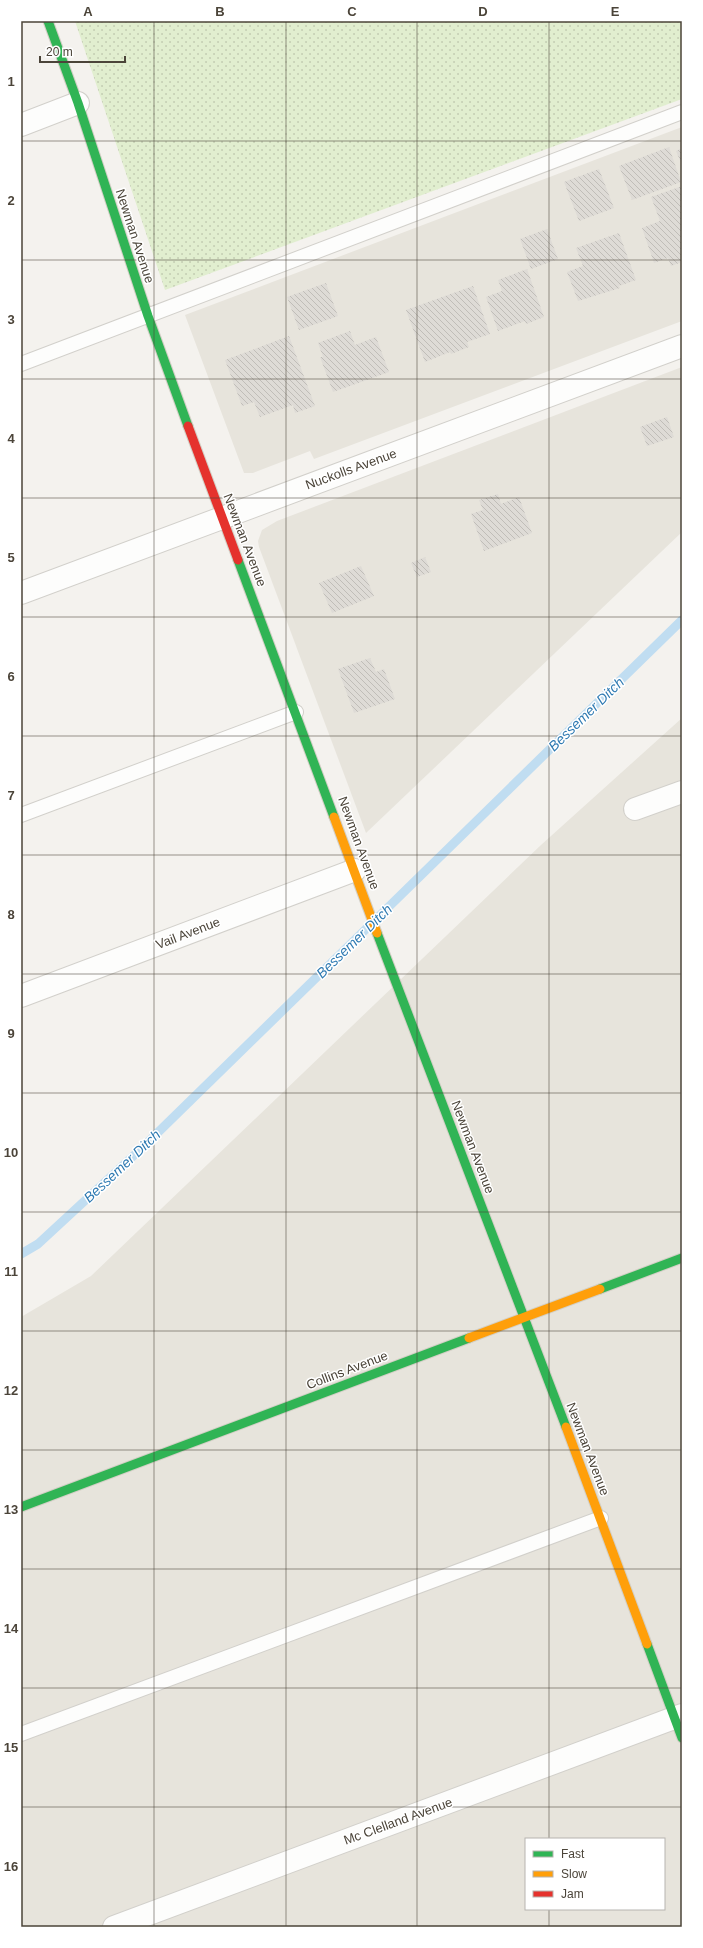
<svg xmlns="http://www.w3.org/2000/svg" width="703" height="1948" viewBox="0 0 703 1948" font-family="Arial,sans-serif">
	<defs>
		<pattern id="grass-dots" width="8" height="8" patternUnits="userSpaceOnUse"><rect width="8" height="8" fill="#e1eecf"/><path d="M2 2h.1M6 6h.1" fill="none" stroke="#c3cdb2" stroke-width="1.8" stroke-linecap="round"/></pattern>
		<pattern id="building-back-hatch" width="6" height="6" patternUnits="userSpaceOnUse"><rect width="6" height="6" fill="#dedbd6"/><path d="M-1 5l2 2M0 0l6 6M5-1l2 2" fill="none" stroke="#c0bdb8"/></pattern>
	</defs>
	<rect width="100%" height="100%" fill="#f4f2ee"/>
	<!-- residential -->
	<g fill="#e7e4dc" fill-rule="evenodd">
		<polygon points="682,127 682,321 314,459 310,451 253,473 244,473 185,315"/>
		<polygon points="682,367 682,532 366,833 259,547 258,541 262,530 277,521"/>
		<path d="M682 718V1927H21V1317L91 1276 541 845ZM526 1839H664V1909H526Z"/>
	</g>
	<!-- grass -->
	<polygon fill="url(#grass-dots)" points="75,21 682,21 682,99 165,290"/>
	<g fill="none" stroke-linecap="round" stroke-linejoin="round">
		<!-- stream -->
		<polyline stroke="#c0ddf1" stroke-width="9" points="21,1254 38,1244 143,1147 682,620"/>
	</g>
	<!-- building -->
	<g fill="url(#building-back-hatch)">
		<polygon points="669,147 681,182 632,200 619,166"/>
		<polygon points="682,148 682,165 676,151"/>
		<polygon points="599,169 614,208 579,221 564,182"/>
		<polygon points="682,186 682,262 671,266 668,258 654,263 642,228 660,221 651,197"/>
		<polygon points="547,229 558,259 531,269 520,239"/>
		<polygon points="619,233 636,280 619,286 620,288 578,301 567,272 583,266 576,248"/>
		<polygon points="527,269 544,317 526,324 525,321 498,331 486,297 502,291 498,280"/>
		<polygon points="326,283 338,316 299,330 287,297"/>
		<polygon points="473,286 490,334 467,342 469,347 451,354 450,352 425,362 406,310"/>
		<polygon points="350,331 355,345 376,337 389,372 333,392 320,357 323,357 318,343"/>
		<polygon points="289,336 315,406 295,413 293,405 260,417 254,402 242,406 225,360"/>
		<polygon points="667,417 674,437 647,446 640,427"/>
		<polygon points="498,494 501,504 519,497 532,533 484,551 471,514 483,510 479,500"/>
		<polygon points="425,557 431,572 417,577 411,563"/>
		<polygon points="361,566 374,596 332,613 319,583"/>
		<polygon points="370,658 376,672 384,669 395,699 354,713 338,669"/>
	</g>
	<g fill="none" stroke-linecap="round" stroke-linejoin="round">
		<defs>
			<g id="lane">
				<polyline points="21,364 682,112"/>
				<polyline points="21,815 296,712"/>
				<polyline points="21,1734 601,1518"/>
			</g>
			<g id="street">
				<polyline points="21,125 78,103"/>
				<polyline points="21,593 682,346"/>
				<polyline points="635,809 682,792"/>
				<polyline points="21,996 355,870"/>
				<polyline points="114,1927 682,1715"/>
			</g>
			<g id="fast">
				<polyline points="48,21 78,103 148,316 188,426"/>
				<polyline points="238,560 334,817"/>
				<polyline points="377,933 566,1427"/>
				<polyline points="600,1289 682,1258"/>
				<polyline points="21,1507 469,1338"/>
				<polyline points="647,1644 682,1738"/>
			</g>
			<g id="slow">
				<polyline points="334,817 377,933"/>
				<polyline points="469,1338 600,1289"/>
				<polyline points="566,1427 647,1644"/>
			</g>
			<polyline id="jam" points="188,426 238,560"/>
		</defs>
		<!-- lane casing -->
		<use href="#lane" stroke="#d2d0cb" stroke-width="16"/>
		<!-- street casing -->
		<use href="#street" stroke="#d2d0cb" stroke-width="24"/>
		<!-- fast casing -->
		<use href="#fast" stroke="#d3cfc5" stroke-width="11"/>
		<!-- slow casing -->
		<use href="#slow" stroke="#d3cfc5" stroke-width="11"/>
		<!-- jam casing -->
		<use href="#jam" stroke="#d3cfc5" stroke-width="11"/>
		<!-- lane -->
		<use href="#lane" stroke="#fdfdfc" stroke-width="14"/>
		<!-- street -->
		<use href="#street" stroke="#fdfdfc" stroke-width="22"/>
		<!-- fast -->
		<use href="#fast" stroke="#30b455" stroke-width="9"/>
		<!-- slow -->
		<use href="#slow" stroke="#ff9f0a" stroke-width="9"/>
		<!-- jam -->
		<use href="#jam" stroke="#e5322d" stroke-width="9"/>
	</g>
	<!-- grid -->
	<path fill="none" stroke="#4b4439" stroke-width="1" stroke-opacity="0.55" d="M154 21V1927M286 21V1927M417 21V1927M549 21V1839M21 141H682M21 260H682M21 379H682M21 498H682M21 617H682M21 736H682M21 855H682M21 974H682M21 1093H682M21 1212H682M21 1331H682M21 1450H682M21 1569H682M21 1688H682M21 1807H682M549 1909V1927"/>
	<g text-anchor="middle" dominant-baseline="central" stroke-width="3" stroke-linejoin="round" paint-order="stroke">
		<!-- street labels -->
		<g font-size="13" fill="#4b4439" stroke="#fff">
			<text transform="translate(135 236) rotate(72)">Newman Avenue</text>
			<text transform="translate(351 469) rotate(-20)">Nuckolls Avenue</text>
			<text transform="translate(245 540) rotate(69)">Newman Avenue</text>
			<text transform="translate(359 843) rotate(70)">Newman Avenue</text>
			<text transform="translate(188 933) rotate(-21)">Vail Avenue</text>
			<text transform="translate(473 1147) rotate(69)">Newman Avenue</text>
			<text transform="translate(347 1370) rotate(-21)">Collins Avenue</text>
			<text transform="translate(588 1449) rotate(69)">Newman Avenue</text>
			<text transform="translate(398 1821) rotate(-20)">Mc Clelland Avenue</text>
		</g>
		<!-- water labels -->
		<g font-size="14" font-style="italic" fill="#2e7ab2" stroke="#fff">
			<text transform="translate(586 714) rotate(-44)">Bessemer Ditch</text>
			<text transform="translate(354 941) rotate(-44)">Bessemer Ditch</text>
			<text transform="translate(122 1166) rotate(-43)">Bessemer Ditch</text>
		</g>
	</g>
	<!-- border -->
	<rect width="703" height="1948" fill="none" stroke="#ffffff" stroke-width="44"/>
	<!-- legend -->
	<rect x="525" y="1838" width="140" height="72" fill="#ffffff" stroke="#b7b4b0"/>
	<rect x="533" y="1851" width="20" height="6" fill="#30b455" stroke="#b7b4b0"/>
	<text x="561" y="1858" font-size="12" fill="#4b4439">Fast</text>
	<rect x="533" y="1871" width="20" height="6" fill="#ff9f0a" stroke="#b7b4b0"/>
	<text x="561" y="1878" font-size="12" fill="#4b4439">Slow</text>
	<rect x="533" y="1891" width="20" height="6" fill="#e5322d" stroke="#b7b4b0"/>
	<text x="561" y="1898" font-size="12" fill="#4b4439">Jam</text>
	<!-- scale -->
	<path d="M40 56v6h85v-6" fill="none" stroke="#4b4439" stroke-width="2"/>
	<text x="46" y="56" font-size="12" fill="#4b4439" stroke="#ffffff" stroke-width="3" paint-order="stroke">20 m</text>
	<rect x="22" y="22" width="659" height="1904" fill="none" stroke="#4b4439" stroke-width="1.5"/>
	<g font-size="13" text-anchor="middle" font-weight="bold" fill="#4b4439">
		<text x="88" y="16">A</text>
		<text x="220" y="16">B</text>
		<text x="352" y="16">C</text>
		<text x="483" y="16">D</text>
		<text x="615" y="16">E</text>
		<text x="11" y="86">1</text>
		<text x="11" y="205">2</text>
		<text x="11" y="324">3</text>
		<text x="11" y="443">4</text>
		<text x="11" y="562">5</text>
		<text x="11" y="681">6</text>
		<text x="11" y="800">7</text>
		<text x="11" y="919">8</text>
		<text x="11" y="1038">9</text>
		<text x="11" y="1157">10</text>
		<text x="11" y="1276">11</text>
		<text x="11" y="1395">12</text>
		<text x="11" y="1514">13</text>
		<text x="11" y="1633">14</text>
		<text x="11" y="1752">15</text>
		<text x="11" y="1871">16</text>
	</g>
</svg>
